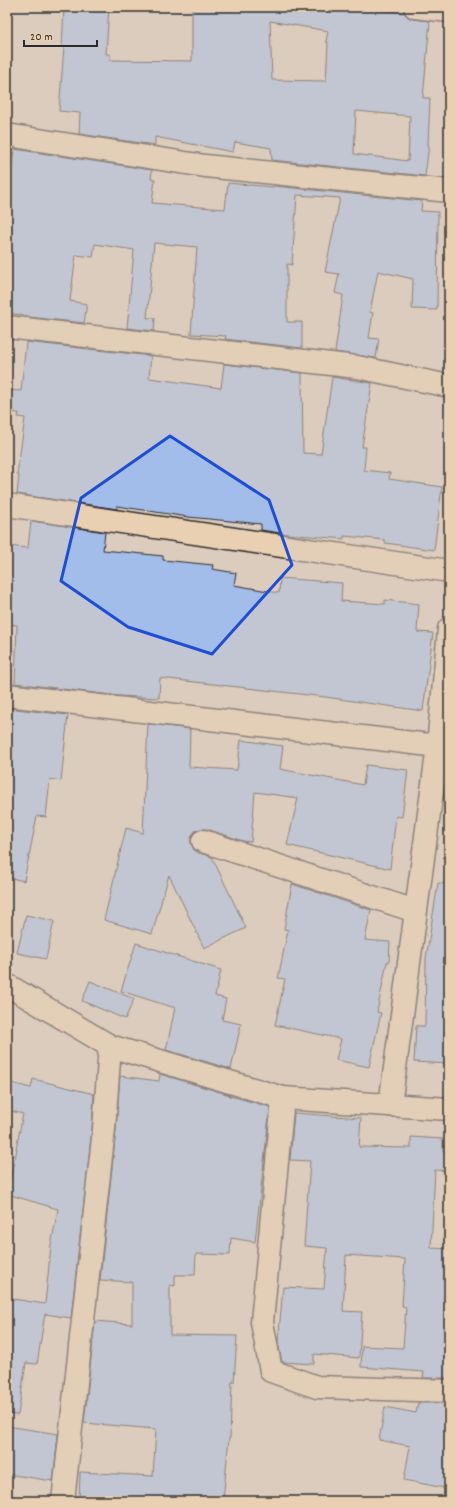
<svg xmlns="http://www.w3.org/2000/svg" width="456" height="1508" viewBox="0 0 456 1508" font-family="Dekko,sans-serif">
	<rect width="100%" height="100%" fill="#dcccbd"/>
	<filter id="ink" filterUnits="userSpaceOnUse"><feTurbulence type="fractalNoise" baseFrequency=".025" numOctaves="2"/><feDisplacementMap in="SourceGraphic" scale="8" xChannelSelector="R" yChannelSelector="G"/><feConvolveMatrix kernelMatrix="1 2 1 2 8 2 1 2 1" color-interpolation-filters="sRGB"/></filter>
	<g filter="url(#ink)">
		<!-- building -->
		<g fill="#a3bdea" stroke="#2b2b2b" fill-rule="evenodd">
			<path d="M64 7H109L106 54H110V60L192 61V7H359V8L404 13 408 17 413 19 430 21 423 98H430L428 145H429L425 176 272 160 271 148 235 142 233 152 155 137V145L79 134 80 113 59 111 64 47H62ZM270 21 328 31 326 42H328L326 81 272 80ZM356 111 410 116 408 161 354 154Z"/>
			<polygon points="14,149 152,170 151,179 155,179 152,203 225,209 228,183 273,187 273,186 422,201 421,211 438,212 437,310 412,309 413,279 378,271 370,312 373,313 369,338 379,339 376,358 335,352 343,295 335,293 339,274 325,272 340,198 297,195 292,265 287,264 287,322 302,322 302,348 225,339 226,336 191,334 197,247 154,243 147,318 155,318 154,331 127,328 134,250 95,244 93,257 76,255 70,301 87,304 84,323 29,317 29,316 7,313 7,273 12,232 7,232 7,206"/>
			<polygon points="26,342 151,356 149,378 221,388 224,364 302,373 303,453 321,454 332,377 372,383 362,447 366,447 364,470 390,473 389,479 442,487 434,550 385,543 385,540 344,536 344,539 287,534 261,530 261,524 188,517 117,506 117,509 17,494 19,475 17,475 25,418 18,417 19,413 7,412 7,390 21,391"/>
			<polygon points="31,521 105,532 103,550 163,556 163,560 213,565 212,569 236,573 234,585 279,593 280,578 342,583 341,601 385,604 385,600 419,604 417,632 433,633 423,711 325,697 160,678 159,698 119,696 15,683 17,625 7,624 7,546 28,548"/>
			<polygon points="7,708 68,715 61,781 50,779 46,817 37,816 24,881 7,877"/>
			<polygon points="148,724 190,729 189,767 237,770 241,740 283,746 280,769 363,785 366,765 408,770 402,817 396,816 390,869 287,845 298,798 255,792 251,842 243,841 207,829 201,829 195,831 191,837 191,844 194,850 199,853 212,857 246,928 204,948 169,875 152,934 104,920 126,828 143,833"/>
			<polygon points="438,883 449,884 449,1064 414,1062 416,1026 425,1026 426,958"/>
			<polygon points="292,884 371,910 365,940 390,942 389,962 387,962 377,1012 381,1013 369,1067 336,1060 341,1039 275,1025 285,979 278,978 288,930 284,929"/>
			<polygon points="26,915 54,921 46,959 17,953"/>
			<polygon points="136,943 221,970 215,996 226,999 222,1020 241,1024 231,1069 166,1050 175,1008 121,991"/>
			<polygon points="90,981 134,999 125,1019 82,1001"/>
			<polygon points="160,1074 230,1095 229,1096 238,1098 270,1107 255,1242 231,1238 230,1255 196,1254 195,1275 175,1275 175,1286 170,1285 170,1335 237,1336 234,1382 232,1382 230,1438 229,1438 223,1501 79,1501 80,1472 153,1476 156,1429 84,1423 95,1321 132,1324 132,1282 100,1280 116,1130 120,1076 159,1081"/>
			<polygon points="33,1079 94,1094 92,1128 71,1318 45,1314 37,1364 26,1363 18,1415 7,1414 7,1298 45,1304 51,1245 58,1209 7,1194 17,1149 16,1149 23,1114 7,1110 7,1082 31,1088"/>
			<polygon points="294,1113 361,1118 359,1147 411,1148 411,1137 443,1139 443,1151 449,1152 449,1171 435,1170 431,1248 449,1249 449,1378 423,1378 424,1372 361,1367 362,1346 403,1348 406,1307 402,1306 405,1259 346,1255 343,1311 362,1312 359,1358 314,1354 314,1364 282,1362 278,1343 283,1287 324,1289 327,1248 304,1246 310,1161 290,1160"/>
			<polygon points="418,1403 449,1403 449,1489 404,1480 410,1446 379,1440 385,1407 416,1413"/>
			<polygon points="7,1426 58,1434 53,1481 7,1474"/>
		</g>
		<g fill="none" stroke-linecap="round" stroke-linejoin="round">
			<defs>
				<g id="minor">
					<polyline points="415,7 449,11"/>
					<polyline points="7,135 205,166 449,191"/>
					<polyline points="7,327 357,367 449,386"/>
					<polyline points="7,505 449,571"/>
					<polyline points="7,695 438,746"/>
					<polyline points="203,841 415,911"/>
					<polyline points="7,985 110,1046 283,1098 449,1109"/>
					<polyline points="283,1098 262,1322 271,1371 317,1387 449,1391"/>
					<polyline points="390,1105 438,746 449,629"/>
					<polyline points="63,1501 104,1129 110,1046"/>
				</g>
			</defs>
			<!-- minor casing -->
			<use href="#minor" stroke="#2b2b2b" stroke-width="25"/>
			<!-- minor -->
			<use href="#minor" stroke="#ead0b2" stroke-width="22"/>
		</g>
	</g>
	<!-- marked area -->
	<path d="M0 0H456V1508H0ZM170 436 269 500 292 565 212 654 128 627 61 581 81 498Z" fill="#dcccbd" fill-opacity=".55" fill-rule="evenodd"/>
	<path fill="none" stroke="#1d4ed8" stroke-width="3" stroke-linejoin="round" d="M170 436 269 500 292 565 212 654 128 627 61 581 81 498Z"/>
	<!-- margin -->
	<rect width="456" height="1508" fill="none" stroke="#ead0b2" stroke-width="24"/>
	<rect x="12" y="12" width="432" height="1484" fill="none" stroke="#2b2b2b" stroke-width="1.5" filter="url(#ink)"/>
	<!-- scale -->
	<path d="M24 40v6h73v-6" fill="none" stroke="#2b2b2b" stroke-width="2"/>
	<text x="30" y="40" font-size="12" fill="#2b2b2b" stroke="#ead0b2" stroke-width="3" paint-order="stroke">20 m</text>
</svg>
